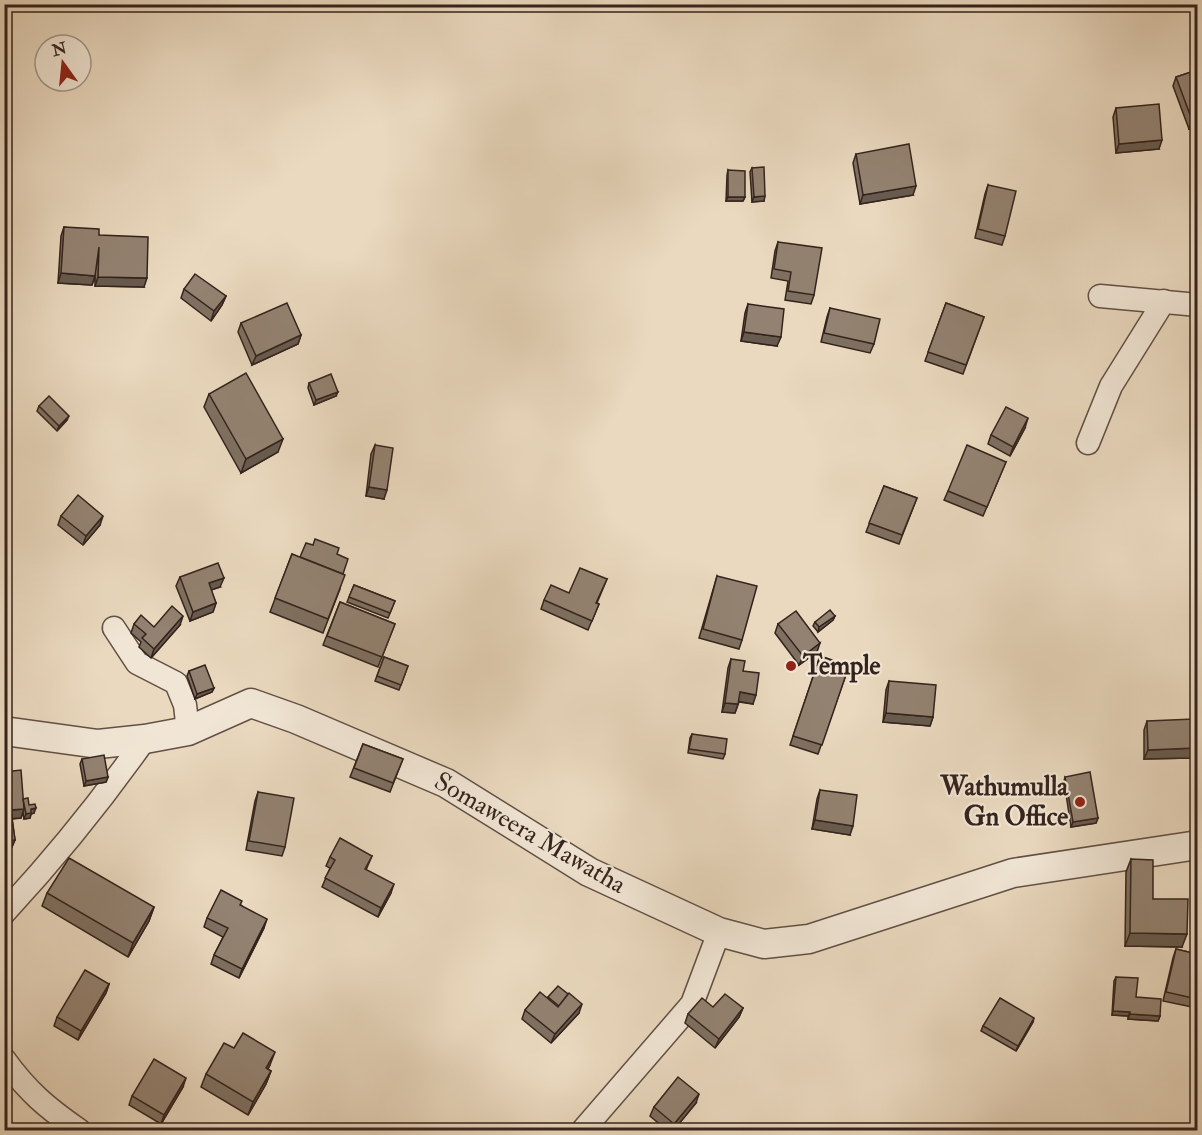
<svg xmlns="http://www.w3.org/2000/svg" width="1202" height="1135" viewBox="0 0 1202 1135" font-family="'IM FELL Double Pica',serif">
	<rect width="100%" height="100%" fill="#ead9bf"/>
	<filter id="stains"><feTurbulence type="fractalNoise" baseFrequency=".00333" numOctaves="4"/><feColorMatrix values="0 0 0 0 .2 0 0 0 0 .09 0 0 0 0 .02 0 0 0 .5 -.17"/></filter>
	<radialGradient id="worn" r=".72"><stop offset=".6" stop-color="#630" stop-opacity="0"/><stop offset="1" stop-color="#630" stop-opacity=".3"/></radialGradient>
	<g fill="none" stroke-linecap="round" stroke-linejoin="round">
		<defs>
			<g id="minor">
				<polyline points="1100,296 1198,305"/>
				<polyline points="1088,443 1111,386 1164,301"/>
				<polyline points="114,628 137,663 176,683 185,705 188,731"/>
				<path d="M4 913C55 858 102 800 145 739"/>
				<path d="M4 1059C27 1091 47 1108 79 1130"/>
				<polyline points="583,1130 692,1004 719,932"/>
			</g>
			<polyline id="tertiary" points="4,731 98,744 145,739 188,731 251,703 296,719 446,783 589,872 719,932 764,944 809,939 1013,873 1198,845"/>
		</defs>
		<!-- minor casing -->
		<use href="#minor" stroke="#625046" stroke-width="25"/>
		<!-- tertiary casing -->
		<use href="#tertiary" stroke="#625046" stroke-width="31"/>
		<!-- minor -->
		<use href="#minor" stroke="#f1e6d5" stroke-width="22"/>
		<!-- tertiary -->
		<use href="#tertiary" stroke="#f1e6d5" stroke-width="28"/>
	</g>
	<!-- wall -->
	<g fill="#7e7061" stroke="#34231d" stroke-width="1.5">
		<polygon points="1197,70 1197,126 1189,129 1173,86 1176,77"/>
		<polygon points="1116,108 1159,149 1116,153 1113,117"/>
		<polygon points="856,154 913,195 860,204 853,163"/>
		<polygon points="752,168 764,201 752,202 750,172"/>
		<polygon points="728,170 745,197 743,201 726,201 727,175"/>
		<polygon points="988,185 1005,236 1002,245 975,238 985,194"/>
		<polygon points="64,227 99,235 144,287 95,286 95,277 92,285 58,283 61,236"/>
		<polygon points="778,242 814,295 811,304 785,300 788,281 771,278 775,251"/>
		<polygon points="184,289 226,296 222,305 211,321 181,298"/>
		<polygon points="946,303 984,317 963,374 925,361"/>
		<polygon points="748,304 777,346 741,341 745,313"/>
		<polygon points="830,308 874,344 870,353 821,342 827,317"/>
		<polygon points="241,323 301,335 298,344 252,365 238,332"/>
		<polygon points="309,383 336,396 314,405 308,388"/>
		<polygon points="209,394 278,452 241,473 204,407"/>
		<polygon points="39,406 67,420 57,431 37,411"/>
		<polygon points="1025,428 1010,456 988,444 991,435"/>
		<polygon points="1197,436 1197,476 1191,475"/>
		<polygon points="375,445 384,499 366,496 371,454"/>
		<polygon points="1006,462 983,516 944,500 948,491"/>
		<polygon points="884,486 917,498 899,544 866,532"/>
		<polygon points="61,516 100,525 83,545 58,525"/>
		<polygon points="313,545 337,554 342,574 340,589 323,633 270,612 292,554 300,558"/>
		<polygon points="717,576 742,640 739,649 699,638"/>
		<polygon points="180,577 220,587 211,590 216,603 213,612 190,621 176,586"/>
		<polygon points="607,579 597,603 599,604 588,630 541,609 544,600 569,593"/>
		<polygon points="354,585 395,601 388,618 347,602"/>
		<polygon points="340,602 395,624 378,667 323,645"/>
		<polygon points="835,616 833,620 818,632 813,626 815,622"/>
		<polygon points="134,624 154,627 180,625 151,658 139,647 141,642 131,633"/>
		<polygon points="778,624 817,652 799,665 775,633"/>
		<polygon points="820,656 849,666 818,754 790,745"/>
		<polygon points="384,657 408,666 399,690 375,681"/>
		<polygon points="731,659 743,671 753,704 739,702 735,713 722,712 728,668"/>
		<polygon points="189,671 214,688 212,692 195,699 187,676"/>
		<polygon points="889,681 933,717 930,726 883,722 886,690"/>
		<polygon points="1147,721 1191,758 1144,759 1144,730"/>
		<polygon points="692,734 725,754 723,759 688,753 690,738"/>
		<polygon points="363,744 403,759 390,792 350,777"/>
		<polygon points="82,759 108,777 106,782 84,786 80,764"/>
		<polygon points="4,772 23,799 29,805 34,813 31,814 30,818 24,819 23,812 21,818 12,819 15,840 11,849 4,850"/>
		<polygon points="1065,777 1098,818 1096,823 1071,827 1064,781"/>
		<polygon points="820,790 850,835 812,829 817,799"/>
		<polygon points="258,792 285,847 282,856 246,850 255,801"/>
		<polygon points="1197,848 1197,888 1196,888 1194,857"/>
		<polygon points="372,856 366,870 391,893 378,917 322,887 330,868 326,866 330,857"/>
		<polygon points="1131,859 1153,899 1182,947 1125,946 1126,872"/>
		<polygon points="47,893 154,907 149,921 128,957 42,906"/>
		<polygon points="241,905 264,928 239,978 211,964 214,955 223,937 204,927 207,918"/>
		<polygon points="1176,949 1197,954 1197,1008 1163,1001 1173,958"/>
		<polygon points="1116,977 1136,997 1160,1016 1158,1021 1128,1019 1128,1016 1112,1015 1114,981"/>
		<polygon points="109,984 106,993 78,1040 54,1026 57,1017"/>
		<polygon points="548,997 579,1013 551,1043 522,1019 525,1010"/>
		<polygon points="713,1007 743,1008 739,1017 715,1048 685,1023 688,1014"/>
		<polygon points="1033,1022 1016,1051 981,1031 983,1026"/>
		<polygon points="234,1048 270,1065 268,1069 271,1071 266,1084 248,1115 201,1087 206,1074"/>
		<polygon points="183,1087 161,1124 129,1105 132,1096"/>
		<polygon points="696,1103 673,1131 668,1131 650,1116 654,1107"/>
	</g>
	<!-- shaded-wall -->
	<g fill="#675b4f" stroke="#34231d" stroke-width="1.5">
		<polygon points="86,4 128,4 126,11 85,7"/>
		<polygon points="1197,118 1197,126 1189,129 1192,120"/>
		<polygon points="1162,140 1159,149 1116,153 1119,144"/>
		<polygon points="916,186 913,195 860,204 863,195"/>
		<polygon points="765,196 764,201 752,202 754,197"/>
		<polygon points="728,197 745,197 743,201 726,201"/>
		<polygon points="61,273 95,276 92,285 58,283"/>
		<polygon points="98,277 147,278 144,287 95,286"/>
		<polygon points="226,296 222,305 211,321 214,311"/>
		<polygon points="744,332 781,337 777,346 741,341"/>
		<polygon points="301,335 298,344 252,365 256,356"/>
		<polygon points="338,392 336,396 314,405 316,400"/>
		<polygon points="69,416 67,420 57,431 59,426"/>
		<polygon points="1028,418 1025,428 1010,456 1013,447"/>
		<polygon points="283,439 278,452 241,473 246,459"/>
		<polygon points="369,487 387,490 384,499 366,496"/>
		<polygon points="103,516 100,525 83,545 86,536"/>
		<polygon points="224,578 220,587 205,592 209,583"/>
		<polygon points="216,603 213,612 190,621 193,612"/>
		<polygon points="183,616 180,625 151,658 154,649"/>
		<polygon points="835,616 833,620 818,632 819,627"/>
		<polygon points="820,643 817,652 799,665 803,656"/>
		<polygon points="214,688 212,692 195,699 197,694"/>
		<polygon points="740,692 756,695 753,704 737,701"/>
		<polygon points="725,703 738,704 735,713 722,712"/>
		<polygon points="886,713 933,717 930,726 883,722"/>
		<polygon points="1195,748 1191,758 1144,759 1148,750"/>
		<polygon points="108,777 106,782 84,786 86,781"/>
		<polygon points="36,808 34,813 31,814 30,818 24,819 26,814 31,809"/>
		<polygon points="24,809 21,818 8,819 11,810"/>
		<polygon points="1098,818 1096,823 1071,827 1073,822"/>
		<polygon points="815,820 853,826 850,835 812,829"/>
		<polygon points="15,840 11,849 4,850 4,841"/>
		<polygon points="394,884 391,893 378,917 381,908"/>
		<polygon points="154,907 149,921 128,957 133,943"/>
		<polygon points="267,919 264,928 239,978 242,969"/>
		<polygon points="1130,933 1187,934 1182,947 1125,946"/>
		<polygon points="109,984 106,993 78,1040 81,1031"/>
		<polygon points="582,1004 579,1013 551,1043 555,1034"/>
		<polygon points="743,1008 739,1017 715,1048 719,1039"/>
		<polygon points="1113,1011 1130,1012 1128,1016 1112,1015"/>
		<polygon points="1130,1014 1160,1016 1158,1021 1128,1019"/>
		<polygon points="1034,1018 1033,1022 1016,1051 1018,1046"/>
		<polygon points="275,1052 270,1065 261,1081 266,1068"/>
		<polygon points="271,1071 266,1084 248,1115 253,1102"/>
		<polygon points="186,1078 183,1087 161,1124 164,1115"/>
		<polygon points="699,1094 696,1103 673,1131 672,1131 674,1124"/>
	</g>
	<!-- building -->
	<g fill="#938271" stroke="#34231d" stroke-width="1.5">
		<polygon points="1197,70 1197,118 1192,120 1176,77"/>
		<polygon points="1159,104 1162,140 1119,144 1116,108"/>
		<polygon points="909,144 916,186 863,195 856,154"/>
		<polygon points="764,167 765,196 754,197 752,168"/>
		<polygon points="728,170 745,171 745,197 728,197"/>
		<polygon points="988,185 1016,191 1005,236 978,229"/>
		<polygon points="64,227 99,229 99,235 148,237 147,278 98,277 99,247 95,276 61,273"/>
		<polygon points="778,242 822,248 814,295 788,291 791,272 774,269"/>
		<polygon points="195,274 226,296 214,311 184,289"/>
		<polygon points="287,303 301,335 256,356 241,323"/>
		<polygon points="946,303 984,317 966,365 928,352"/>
		<polygon points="748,304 784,309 781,337 744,332"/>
		<polygon points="830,308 880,319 874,344 824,333"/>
		<polygon points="246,373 283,439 246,459 209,394"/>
		<polygon points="331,374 338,392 316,400 309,383"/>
		<polygon points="49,396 69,416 59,426 39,406"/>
		<polygon points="1006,407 1028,418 1013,447 991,435"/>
		<polygon points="1197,443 1197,466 1194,465"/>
		<polygon points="375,445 393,448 387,490 369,487"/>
		<polygon points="967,445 1006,462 987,507 948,491"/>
		<polygon points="884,486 917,498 902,535 869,523"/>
		<polygon points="78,495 103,516 86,536 61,516"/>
		<polygon points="315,539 339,548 337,554 348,559 343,574 300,557 306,543 313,545"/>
		<polygon points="292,554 345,575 328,619 275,598"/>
		<polygon points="218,563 224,578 209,583 216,603 193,612 180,577"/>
		<polygon points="580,568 607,579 596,603 599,604 592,621 544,600 551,585 569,593"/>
		<polygon points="717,576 757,586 742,640 703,629"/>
		<polygon points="354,585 395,601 390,613 349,597"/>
		<polygon points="340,602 395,624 382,657 327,636"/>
		<polygon points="172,606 183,616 154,649 142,638 146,634 134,624 141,615 154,627"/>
		<polygon points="830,610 835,616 819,627 815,622"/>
		<polygon points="796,611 820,643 803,656 778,624"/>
		<polygon points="820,656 849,666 822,745 793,736"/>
		<polygon points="384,657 408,666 401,685 377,676"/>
		<polygon points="731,659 745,661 743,671 759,673 756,695 740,692 738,704 725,703"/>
		<polygon points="205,665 214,688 197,694 189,671"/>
		<polygon points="889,681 936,685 933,717 886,713"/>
		<polygon points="1194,719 1195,748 1148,750 1147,721"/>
		<polygon points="692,734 727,739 725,754 689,749"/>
		<polygon points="363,744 403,759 393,783 354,768"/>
		<polygon points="104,755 108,777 86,781 82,759"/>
		<polygon points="21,770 24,809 11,810 15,840 4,841 4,772"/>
		<polygon points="1090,772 1098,818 1073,822 1065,777"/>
		<polygon points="820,790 857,795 853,826 815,820"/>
		<polygon points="258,792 294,798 285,847 249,841"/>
		<polygon points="28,798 29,805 35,804 36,808 31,809 31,813 26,814 23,799"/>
		<polygon points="340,838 372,856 365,869 394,884 381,908 325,878 335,860 330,857"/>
		<polygon points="69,858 154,907 133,943 47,893"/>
		<polygon points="1131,859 1153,860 1153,899 1188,899 1187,934 1130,933"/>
		<polygon points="221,890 242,901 240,905 267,919 242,969 214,955 228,928 207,918"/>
		<polygon points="1176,949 1197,954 1197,999 1166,992"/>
		<polygon points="85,970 109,984 81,1031 57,1017"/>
		<polygon points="1116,977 1138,978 1136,997 1161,999 1160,1016 1130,1014 1130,1012 1113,1011"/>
		<polygon points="558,986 568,994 559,1006 548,997"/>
		<polygon points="540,992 558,1007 569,993 582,1004 555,1034 525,1010"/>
		<polygon points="725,994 743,1008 719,1039 688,1014 702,998 713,1007"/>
		<polygon points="1000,998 1034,1018 1018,1046 983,1026"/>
		<polygon points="243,1033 275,1052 266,1068 271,1071 253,1102 206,1074 224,1043 234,1048"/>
		<polygon points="154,1059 186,1078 164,1115 132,1096"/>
		<polygon points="678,1077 699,1094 674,1124 654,1107"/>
		<polygon points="291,1126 300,1131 288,1131"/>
		<polygon points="196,1127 203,1131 194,1131"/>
	</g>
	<!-- markers -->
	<g fill="#8f2418" stroke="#f1e6d5" stroke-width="2">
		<circle cx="791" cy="666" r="6"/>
		<circle cx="1080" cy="802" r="6"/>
	</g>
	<g text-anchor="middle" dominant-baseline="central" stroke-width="4.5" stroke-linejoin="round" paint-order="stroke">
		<!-- poi labels -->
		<g font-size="26" font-weight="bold" fill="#34231d" stroke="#f1e6d5" text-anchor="start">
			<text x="803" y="666">Temple</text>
			<text x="1068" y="787" text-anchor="end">Wathumulla<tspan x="1068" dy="30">Gn Office</tspan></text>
		</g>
		<!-- street labels -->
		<g font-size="26" fill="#34231d" stroke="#f1e6d5">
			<text transform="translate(530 833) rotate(30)">Somaweera Mawatha</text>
		</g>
	</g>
	<!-- margin -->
	<rect width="1202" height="1135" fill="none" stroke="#ead9bf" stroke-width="24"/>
	<rect x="6" y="6" width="1190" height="1123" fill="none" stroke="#34231d" stroke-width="3"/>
	<rect x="12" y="12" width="1178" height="1111" fill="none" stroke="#34231d" stroke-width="1.5"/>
	<!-- north arrow -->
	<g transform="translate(63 63) rotate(345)"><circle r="28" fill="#f1e6d5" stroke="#a5988b" stroke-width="1.5"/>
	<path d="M0-4.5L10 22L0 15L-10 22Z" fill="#8f2418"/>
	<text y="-9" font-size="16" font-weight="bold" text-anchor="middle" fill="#34231d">N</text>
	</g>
	<rect width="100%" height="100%" filter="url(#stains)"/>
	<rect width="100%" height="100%" fill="url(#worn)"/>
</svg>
